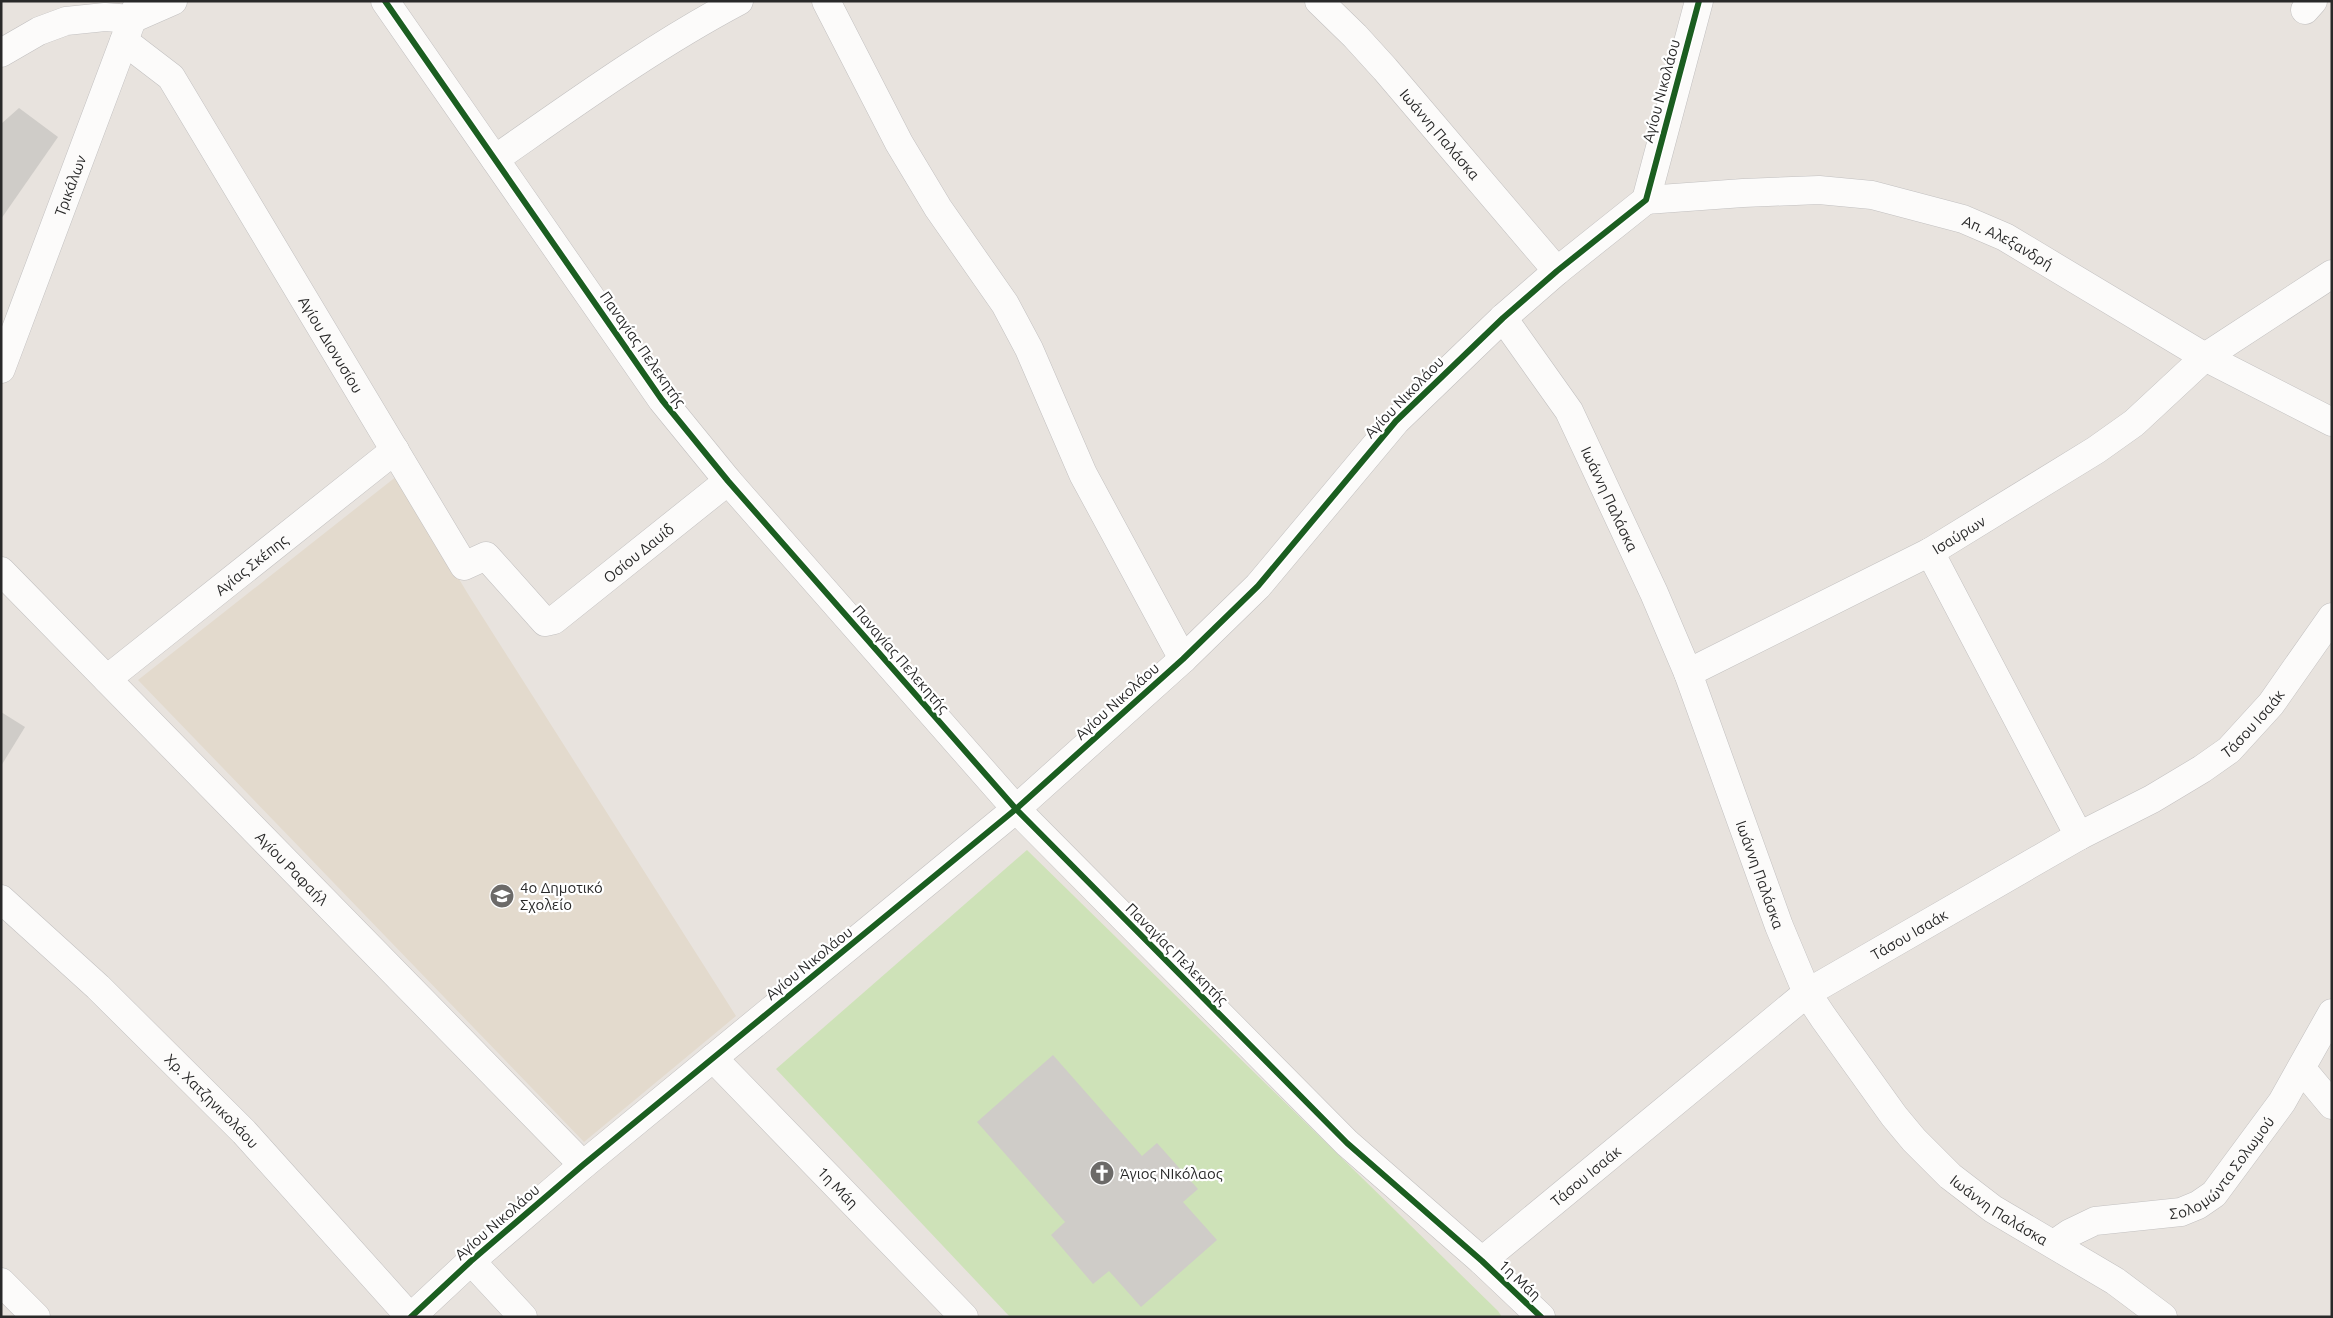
<svg xmlns="http://www.w3.org/2000/svg" width="2333" height="1318" viewBox="0 0 2333 1318" font-family="Ubuntu,sans-serif">
	<rect width="100%" height="100%" fill="#e8e3de"/>
	<!-- education -->
	<polygon fill="#e3dacd" points="397,476 468,594 736,1016 584,1142 138,680"/>
	<!-- green -->
	<polygon fill="#cee2b8" points="1027,850 1498,1311 1502,1317 1010,1317 776,1069"/>
	<!-- building -->
	<g fill="#cfccc8">
		<polygon points="19,108 58,137 1,219 1,124"/>
		<polygon points="1,712 25,727 1,766"/>
		<polygon points="1053,1055 1142,1156 1157,1143 1198,1189 1183,1202 1217,1240 1141,1307 1109,1271 1093,1284 1051,1235 1065,1222 977,1122"/>
	</g>
	<g fill="none" stroke-linecap="round" stroke-linejoin="round">
		<defs>
			<g id="minor">
				<polyline points="385,1 662,400 728,481 1016,809 1347,1143 1482,1261 1541,1317"/>
				<polyline points="826,1 899,143 938,208 1005,304 1029,349 1083,474 1183,659"/>
				<path id="s1" d="M1319 1 1355 36 1385 69 1557 271"/>
				<polyline points="2305,10 2313,1"/>
				<path id="s2" d="M124 41 171 77 464 566 486 556 545 622 554 620 728 481"/>
				<polyline points="1,53 39,31 66,21 105,17 132,19 173,1"/>
				<path d="M495 159C574 104 654 46 739 1"/>
				<path id="s3" d="M1646 200 1743 193 1819 190 1872 195 1963 219 2005 237 2205 357 2332 422"/>
				<path id="s4" d="M1503 318 1569 411 1654 593 1688 673 1779 926 1807 993 1823 1017 1894 1116 1914 1140 1950 1176 1993 1209 2115 1281 2163 1317"/>
				<polyline points="1930,552 2079,836"/>
				<path id="s5" d="M1 571 583 1165"/>
				<path id="s6" d="M1688 673 1930 552 2096 450 2134 423 2205 357 2332 274"/>
				<path id="s7" d="M107 679 395 450"/>
				<path id="s8" d="M1 899 98 987 244 1132 410 1317"/>
				<path id="s9" d="M713 1058 964 1317"/>
				<polyline points="2302,1069 2332,1105"/>
				<path id="s10" d="M2054 1244 2070 1233 2095 1221 2181 1212 2198 1205 2214 1194 2282 1102 2332 1013"/>
				<polyline points="471,1261 523,1317"/>
				<path id="s11" d="M1482 1261 1807 993 2079 836 2152 799 2202 769 2229 750 2271 704 2332 617"/>
				<polyline points="1,1282 36,1317"/>
				<polyline points="411,1317 471,1261 583,1165 1016,809 1183,659 1258,586 1396,421 1503,318 1557,271 1646,200 1699,1"/>
			</g>
			<g id="secondary">
				<path id="s12" d="M1 369 139 1"/>
			</g>
		</defs>
		<!-- minor casing -->
		<use href="#minor" stroke="#c2c0c0" stroke-width="29"/>
		<!-- secondary casing -->
		<use href="#secondary" stroke="#c2c0c0" stroke-width="29"/>
		<!-- minor -->
		<use href="#minor" stroke="#fcfbfa" stroke-width="28"/>
		<!-- secondary -->
		<use href="#secondary" stroke="#fcfbfa" stroke-width="28"/>
		<defs>
			<g id="cycleway">
				<polyline points="385,1 662,400 728,481 1016,809 1347,1143 1482,1261 1541,1317"/>
				<polyline points="411,1317 471,1261 583,1165 1016,809 1183,659 1258,586 1396,421 1503,318 1557,271 1646,200 1699,1"/>
			</g>
		</defs>
		<!-- cycleway casing -->
		<use href="#cycleway" stroke="#fff" stroke-width="9"/>
		<!-- cycleway -->
		<use href="#cycleway" stroke="#1b5e20" stroke-width="6"/>
	</g>
	<!-- icons -->
	<defs>
		<symbol id="school-disc" viewBox="-11 -11 22 22"><circle r="9.5" fill="#6c6a68" stroke="#fff"/><path d="M0-5L7-2L0 1L-7-2ZM-4 1L0 2.5L4 1V4Q0 6-4 4Z" fill="#fff"/></symbol>
		<symbol id="church-disc" viewBox="-11 -11 22 22"><circle r="9.5" fill="#6c6a68" stroke="#fff"/><path d="M-1.2-6h2.4v3.5h3.3v2.4h-3.3V6h-2.4V-.1h-3.3v-2.4h3.3Z" fill="#fff"/></symbol>
	</defs>
	<g fill-rule="evenodd">
		<use href="#school-disc" x="488" y="882" width="28" height="28"/>
		<use href="#church-disc" x="1088" y="1159" width="28" height="28"/>
	</g>
	<g text-anchor="middle" dominant-baseline="central" stroke-width="4.5" stroke-linejoin="round" paint-order="stroke">
		<!-- street labels -->
		<g font-size="15" fill="#292929" stroke="#fff">
			<text transform="translate(1661 91) rotate(-75)">Αγίου Νικολάου</text>
			<text stroke="none"><textPath href="#s1" startOffset="180">Ιωάννη Παλάσκα</textPath></text>
			<text stroke="none"><textPath href="#s12" startOffset="196">Τρικάλων</textPath></text>
			<text stroke="none"><textPath href="#s3" startOffset="371">Απ. Αλεξανδρή</textPath></text>
			<text stroke="none"><textPath href="#s2" startOffset="371">Αγίου Διονυσίου</textPath></text>
			<text transform="translate(643 349) rotate(55)">Παναγίας Πελεκητής</text>
			<text transform="translate(1404 397) rotate(-46)">Αγίου Νικολάου</text>
			<text stroke="none"><textPath href="#s4" startOffset="211">Ιωάννη Παλάσκα</textPath></text>
			<text stroke="none"><textPath href="#s6" startOffset="304">Ισαύρων</textPath></text>
			<text stroke="none"><textPath href="#s2" startOffset="859">Οσίου Δαυίδ</textPath></text>
			<text stroke="none"><textPath href="#s7" startOffset="184">Αγίας Σκέπης</textPath></text>
			<text transform="translate(901 659) rotate(49)">Παναγίας Πελεκητής</text>
			<text transform="translate(1117 701) rotate(-42)">Αγίου Νικολάου</text>
			<text stroke="none"><textPath href="#s11" startOffset="944">Τάσου Ισαάκ</textPath></text>
			<text stroke="none"><textPath href="#s5" startOffset="416">Αγίου Ραφαήλ</textPath></text>
			<text stroke="none"><textPath href="#s4" startOffset="616">Ιωάννη Παλάσκα</textPath></text>
			<text stroke="none"><textPath href="#s11" startOffset="539">Τάσου Ισαάκ</textPath></text>
			<text transform="translate(1177 954) rotate(45)">Παναγίας Πελεκητής</text>
			<text transform="translate(809 963) rotate(-39)">Αγίου Νικολάου</text>
			<text stroke="none"><textPath href="#s8" startOffset="292">Χρ. Χατζηνικολάου</textPath></text>
			<text stroke="none"><textPath href="#s10" startOffset="194">Σολομώντα Σολωμού</textPath></text>
			<text stroke="none"><textPath href="#s11" startOffset="134">Τάσου Ισαάκ</textPath></text>
			<text stroke="none"><textPath href="#s9" startOffset="180">1η Μάη</textPath></text>
			<text stroke="none"><textPath href="#s4" startOffset="1036">Ιωάννη Παλάσκα</textPath></text>
			<text transform="translate(497 1222) rotate(-41)">Αγίου Νικολάου</text>
			<text transform="translate(1520 1280) rotate(43)">1η Μάη</text>
		</g>
		<!-- poi labels -->
		<g font-size="15" fill="#292929" stroke="#fff" text-anchor="start">
			<text x="520" y="887">4ο Δημοτικό<tspan x="520" dy="17">Σχολείο</tspan></text>
			<text x="1120" y="1173">Άγιος ΝΙκόλαος</text>
		</g>
	</g>
	<!-- border -->
	<rect width="2333" height="1318" fill="none" stroke="#292929" stroke-width="5"/>
</svg>
